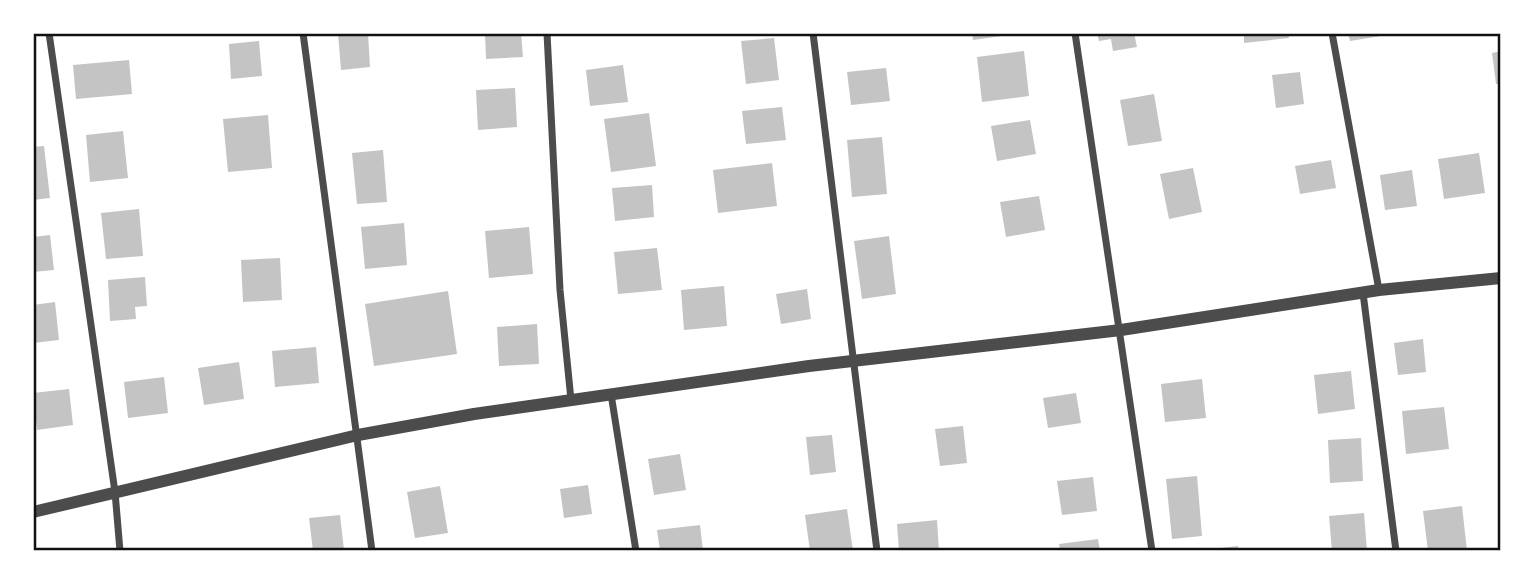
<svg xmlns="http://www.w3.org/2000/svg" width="1534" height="584" viewBox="0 0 1534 584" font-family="Roboto,sans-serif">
	<rect width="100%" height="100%" fill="#fff"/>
	<!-- building -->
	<g fill="#c4c4c4">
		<polygon points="338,33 368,33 370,67 341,70"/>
		<polygon points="485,33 521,33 523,57 486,59"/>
		<polygon points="972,33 1009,33 1009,35 973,40"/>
		<polygon points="1097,33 1134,33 1137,47 1113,51 1111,39 1099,41"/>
		<polygon points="1244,33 1288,33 1289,38 1244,43"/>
		<polygon points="1348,33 1387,33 1387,35 1350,41"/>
		<polygon points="774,38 779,80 746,84 741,41"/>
		<polygon points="259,41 262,76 231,79 229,44"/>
		<polygon points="1024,51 1029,96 982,102 977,57"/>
		<polygon points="1501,51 1501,83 1496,84 1492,53"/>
		<polygon points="129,60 132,94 76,99 73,65"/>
		<polygon points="623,65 628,102 590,106 586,70"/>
		<polygon points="886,68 890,101 851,105 847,72"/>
		<polygon points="1300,72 1304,104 1276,108 1272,75"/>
		<polygon points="515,88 517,127 478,130 476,90"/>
		<polygon points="1154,94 1162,141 1128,146 1120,100"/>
		<polygon points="782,107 786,140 746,144 742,111"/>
		<polygon points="649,113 656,166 611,172 604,119"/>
		<polygon points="268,115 272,168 228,172 223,119"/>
		<polygon points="1030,120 1036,154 997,161 991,126"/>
		<polygon points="123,131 128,178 90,182 86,135"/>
		<polygon points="882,137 887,194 852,197 847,140"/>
		<polygon points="44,146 50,198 33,200 33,147"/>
		<polygon points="383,150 387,202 357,204 352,153"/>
		<polygon points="1479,153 1485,193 1444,199 1438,159"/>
		<polygon points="1331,160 1336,188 1300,194 1295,166"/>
		<polygon points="772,163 777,206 718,213 713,170"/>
		<polygon points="1193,168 1202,212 1169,219 1160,174"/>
		<polygon points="1412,170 1417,206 1385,210 1380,175"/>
		<polygon points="652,185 654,217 615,221 612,188"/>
		<polygon points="1039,196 1045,230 1006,237 1000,202"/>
		<polygon points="139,209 143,256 106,259 101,213"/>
		<polygon points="404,223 407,265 365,269 361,227"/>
		<polygon points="529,227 533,274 489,278 485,231"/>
		<polygon points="50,235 54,270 33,272 33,237"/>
		<polygon points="889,236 896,294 862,299 854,241"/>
		<polygon points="657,248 662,290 618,294 614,252"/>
		<polygon points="280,258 282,300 243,302 241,260"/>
		<polygon points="145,277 147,306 135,307 136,319 110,321 108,280"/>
		<polygon points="724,286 727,326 684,330 681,290"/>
		<polygon points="807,289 811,319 781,324 776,294"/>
		<polygon points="448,291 457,354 374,366 365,304"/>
		<polygon points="55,302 59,340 33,343 33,305"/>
		<polygon points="537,324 539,364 499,366 497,327"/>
		<polygon points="1423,339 1426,372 1398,375 1394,343"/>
		<polygon points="316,347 319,383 275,387 272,351"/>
		<polygon points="239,362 244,399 204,405 198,368"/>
		<polygon points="1351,371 1355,409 1318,414 1314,375"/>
		<polygon points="164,377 168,413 128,418 124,382"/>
		<polygon points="1202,379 1206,418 1165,422 1161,384"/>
		<polygon points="69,389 73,425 37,430 33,393"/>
		<polygon points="1076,393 1081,423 1048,428 1043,398"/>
		<polygon points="1444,407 1449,449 1406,454 1402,411"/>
		<polygon points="963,426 967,463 940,466 935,429"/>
		<polygon points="832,435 836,472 810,475 806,437"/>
		<polygon points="1361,438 1363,481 1330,483 1328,440"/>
		<polygon points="680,454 686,490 654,495 648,459"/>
		<polygon points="1197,476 1202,536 1172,539 1166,479"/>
		<polygon points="1093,477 1097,511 1062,515 1057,481"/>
		<polygon points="588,485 592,514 564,518 560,489"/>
		<polygon points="440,486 448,533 415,538 407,492"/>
		<polygon points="1462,506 1467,551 1428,551 1423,511"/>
		<polygon points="847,509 853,551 810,551 805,515"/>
		<polygon points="1364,513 1367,551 1332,551 1329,516"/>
		<polygon points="340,515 344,550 313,551 309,518"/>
		<polygon points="937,520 939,551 899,551 897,524"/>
		<polygon points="700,525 703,551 660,551 657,530"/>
		<polygon points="1098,539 1100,551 1060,551 1059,544"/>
		<polygon points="1238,546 1239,551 1212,551 1212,549"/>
	</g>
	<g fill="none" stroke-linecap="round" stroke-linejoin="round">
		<!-- minor -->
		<g stroke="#4c4c4c" stroke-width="7">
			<polyline points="49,33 115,492 120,551"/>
			<polyline points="303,33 372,551"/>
			<polyline points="547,33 560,290 571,400"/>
			<polyline points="813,33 877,551"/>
			<polyline points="1075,33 1152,551"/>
			<polyline points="1332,33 1379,290"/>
			<polyline points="1363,293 1396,551"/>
			<polyline points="611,394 636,551"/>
		</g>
		<!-- tertiary -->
		<polyline stroke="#4c4c4c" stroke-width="12" points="33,512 358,435 474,414 809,366 1121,330 1379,290 1501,278"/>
	</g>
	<!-- border -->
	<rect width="1534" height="584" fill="none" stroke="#ffffff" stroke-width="70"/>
	<rect x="35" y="35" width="1464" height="514" fill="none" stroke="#111" stroke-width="2.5"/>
</svg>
